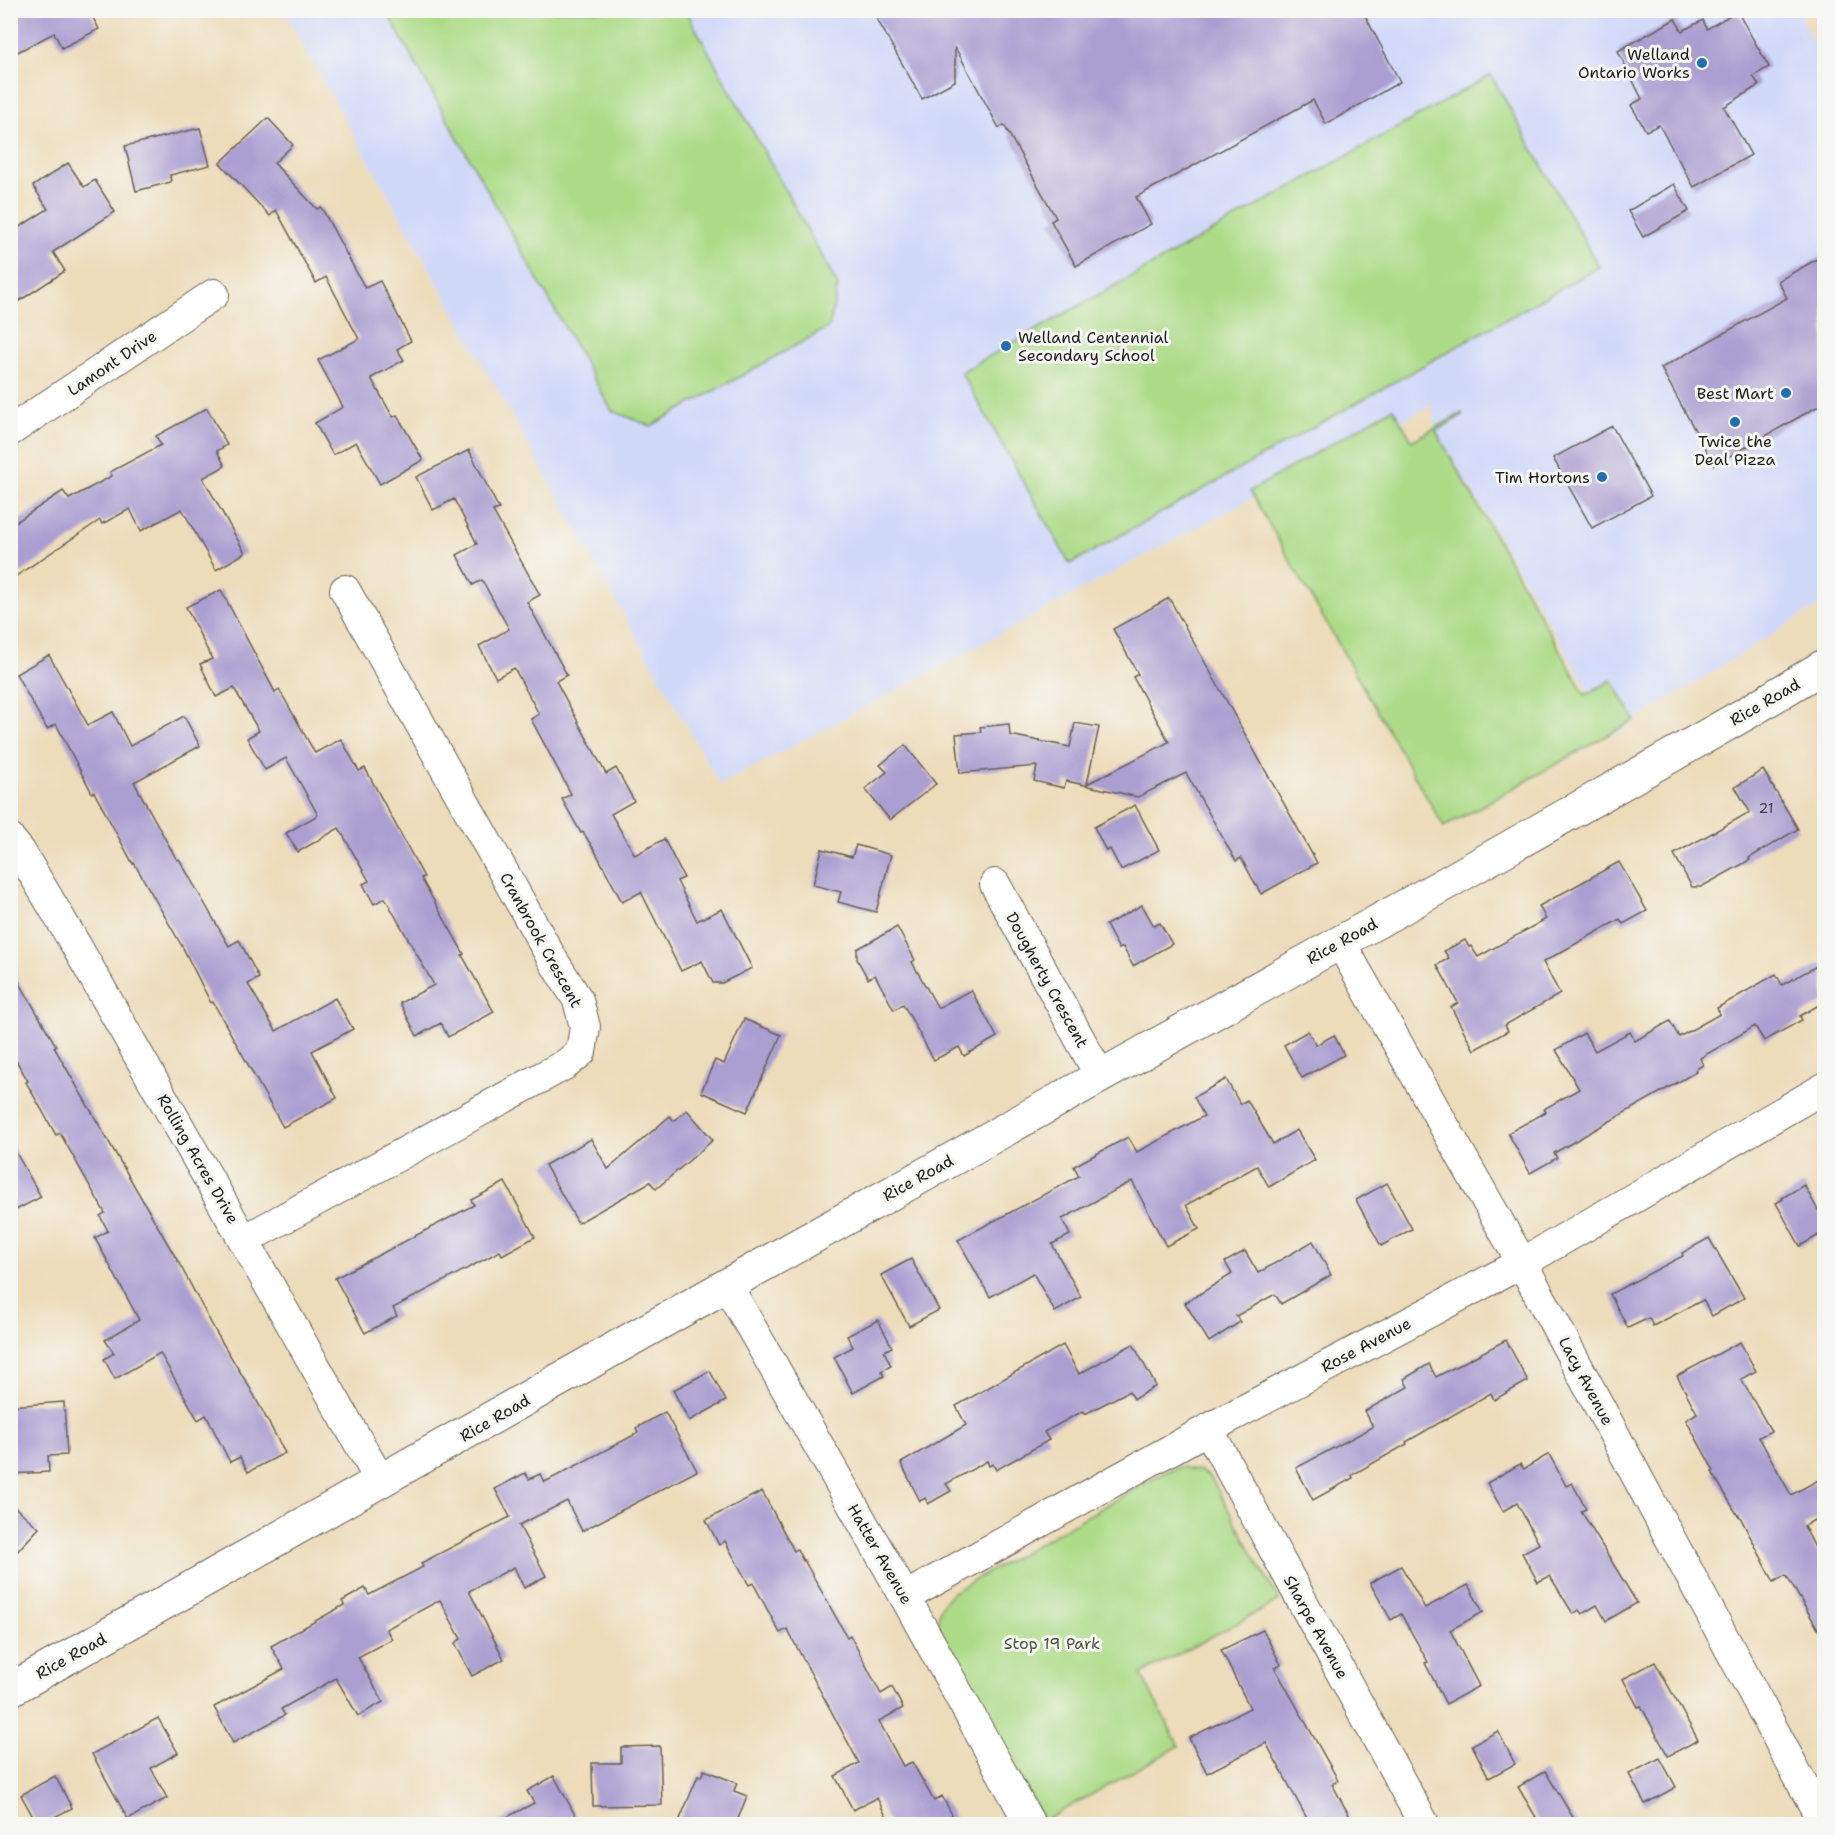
<svg xmlns="http://www.w3.org/2000/svg" width="1835" height="1835" viewBox="0 0 1835 1835" font-family="'Shantell Sans',sans-serif">
	<rect width="100%" height="100%" fill="#f6f6f2"/>
	<filter id="ink" filterUnits="userSpaceOnUse"><feTurbulence type="fractalNoise" baseFrequency=".0167" numOctaves="2"/><feDisplacementMap in="SourceGraphic" scale="12" xChannelSelector="R" yChannelSelector="G"/><feConvolveMatrix kernelMatrix="1 2 1 2 8 2 1 2 1" color-interpolation-filters="sRGB"/></filter>
	<filter id="wash" filterUnits="userSpaceOnUse"><feTurbulence type="fractalNoise" baseFrequency=".008" numOctaves="4" result="noise"/><feDisplacementMap in="SourceGraphic" scale="24" xChannelSelector="R" yChannelSelector="G"/><feGaussianBlur stdDeviation="1.35" result="paint"/><feColorMatrix in="noise" values="0 0 0 0 0 0 0 0 0 0 0 0 0 0 0 0 0 1.4 0 .05"/><feComposite in="paint" operator="in"/></filter>
	<g filter="url(#wash)">
		<rect width="100%" height="100%" fill="#eddcba"/>
		<!-- built -->
		<polygon fill="#d1d9f9" points="284,11 1799,11 1824,68 1824,602 1635,720 1615,735 1436,430 1432,405 1248,500 720,785"/>
		<!-- green -->
		<g fill="#addb88" stroke="#647c52" stroke-width="1.5">
			<polygon points="386,11 686,11 838,285 829,327 651,426 612,411"/>
			<polygon points="1491,75 1599,267 1070,564 961,372"/>
			<polygon points="1393,408 1412,441 1462,413 1463,415 1436,431 1585,695 1612,680 1635,720 1444,827 1250,491"/>
			<path d="M1181 1467 1200 1471 1211 1478 1279 1601 1141 1674 1179 1746 1044 1821 940 1633C936 1613 939 1606 953 1592L1167 1471Z"/>
		</g>
		<g id="blocks">
			<!-- building -->
			<g fill="#ab9fd1">
				<polygon points="10,10 98,10 91,14 99,29 62,48 54,33 10,56"/>
				<polygon points="872,10 1362,10 1400,82 1326,124 1313,100 1136,197 1151,224 1076,266 1051,221 1056,218 1004,125 999,128 955,47 955,81 922,99"/>
				<polygon points="1737,11 1769,67 1753,76 1759,85 1724,107 1751,155 1694,187 1659,125 1646,131 1631,105 1642,99 1618,51 1675,19 1682,31 1703,20 1707,29"/>
				<polygon points="268,118 293,145 274,163 317,209 321,207 365,288 380,281 411,341 397,349 404,360 371,378 393,417 397,415 423,460 380,484 356,442 333,455 315,423 343,407 318,360 359,339 326,277 316,283 276,210 270,216 220,163"/>
				<polygon points="200,128 210,165 170,175 171,182 136,191 125,146"/>
				<polygon points="68,163 84,187 95,180 115,212 53,252 65,271 10,307 10,233 48,209 33,186"/>
				<polygon points="1674,184 1689,211 1643,237 1628,211"/>
				<polygon points="1824,255 1824,403 1714,465 1661,368 1787,298 1778,281"/>
				<polygon points="207,408 227,445 217,451 225,466 203,478 245,553 216,570 182,509 141,531 130,509 102,524 100,520 10,580 10,526 63,491 69,499 112,476 110,472 161,445 156,436"/>
				<polygon points="1612,426 1651,496 1592,528 1553,458"/>
				<polygon points="469,450 499,509 493,511 540,595 527,602 567,675 556,681 606,774 616,768 634,801 611,814 635,855 664,839 684,878 677,881 697,921 722,909 752,968 722,983 713,983 702,961 681,971 641,892 622,902 595,851 583,832 581,833 562,799 571,794 531,719 539,714 514,668 496,678 479,646 509,629 482,580 473,585 457,555 477,544 454,499 433,510 416,477"/>
				<polygon points="221,590 275,692 279,689 315,753 341,739 359,771 365,768 424,877 421,878 464,954 462,955 494,1012 448,1037 441,1023 417,1036 400,1003 434,985 385,898 374,904 363,884 369,881 339,828 298,852 286,833 318,815 286,758 265,770 247,738 259,731 234,688 216,697 200,664 212,659 186,607"/>
				<polygon points="1169,598 1317,863 1261,894 1241,858 1236,861 1186,773 1138,797 1066,781 1064,788 1034,781 1037,766 960,773 956,734 981,732 980,727 1009,724 1010,735 1070,747 1075,723 1099,727 1087,784 1169,742 1133,677 1138,674 1113,629"/>
				<polygon points="49,655 88,725 113,712 130,746 184,716 200,746 134,782 177,860 179,859 229,946 239,940 259,978 248,984 276,1031 335,998 353,1029 312,1051 337,1098 283,1127 213,1002 211,1003 183,948 134,863 133,864 94,792 92,793 56,724 47,729 16,674"/>
				<polygon points="905,745 936,784 890,820 865,789 887,772 880,765"/>
				<polygon points="1763,770 1798,829 1749,858 1750,860 1701,887 1692,887 1674,854 1750,812 1735,787"/>
				<polygon points="1135,805 1159,850 1121,870 1110,849 1106,851 1094,827"/>
				<polygon points="856,845 891,855 876,912 838,902 841,892 813,885 822,849 852,857"/>
				<polygon points="1619,862 1647,911 1623,924 1620,919 1543,962 1560,994 1505,1025 1508,1031 1474,1050 1451,1007 1458,1003 1437,965 1449,958 1444,951 1465,940 1469,947 1471,946 1478,957 1546,919 1539,906"/>
				<polygon points="1142,905 1154,926 1160,923 1172,944 1133,966 1123,947 1119,949 1106,925"/>
				<polygon points="897,927 915,960 912,962 938,1008 971,990 997,1037 964,1056 959,1047 934,1060 903,1004 894,1010 875,975 868,979 857,959 857,949"/>
				<polygon points="1824,962 1824,1002 1800,1016 1802,1020 1764,1041 1755,1026 1700,1058 1703,1065 1695,1070 1696,1072 1554,1153 1557,1158 1530,1173 1508,1133 1546,1112 1544,1109 1579,1089 1556,1050 1584,1033 1595,1051 1630,1032 1635,1041 1670,1021 1679,1037 1720,1014 1717,1008 1776,974 1782,985"/>
				<polygon points="10,966 56,1046 54,1047 179,1263 217,1334 250,1388 285,1453 248,1472 240,1457 230,1462 206,1415 198,1420 160,1353 115,1379 104,1359 114,1353 105,1340 139,1320 95,1238 108,1231 100,1216 105,1213 60,1133 56,1135 26,1082 28,1081 10,1050"/>
				<polygon points="744,1019 781,1035 747,1112 701,1092 715,1060 724,1064"/>
				<polygon points="1308,1031 1316,1045 1334,1035 1344,1055 1302,1078 1284,1045"/>
				<polygon points="1226,1079 1240,1104 1247,1100 1273,1144 1297,1130 1315,1160 1269,1187 1257,1166 1186,1205 1199,1229 1166,1246 1132,1181 1062,1219 1070,1235 1052,1244 1081,1297 1055,1312 1033,1273 990,1297 958,1240 1079,1176 1074,1166 1128,1137 1137,1152 1204,1116 1194,1097"/>
				<polygon points="687,1110 713,1140 656,1189 650,1182 578,1223 545,1165 591,1139 608,1169 670,1116 674,1121"/>
				<polygon points="10,1142 41,1197 10,1213"/>
				<polygon points="505,1182 535,1237 502,1255 500,1251 393,1308 397,1316 365,1333 335,1278 474,1205 471,1200"/>
				<polygon points="1387,1183 1412,1229 1381,1246 1356,1200"/>
				<polygon points="1804,1185 1824,1221 1824,1232 1800,1246 1776,1203 1783,1199 1782,1198"/>
				<polygon points="1709,1238 1744,1298 1712,1316 1703,1300 1653,1326 1649,1318 1628,1328 1610,1294 1683,1256 1682,1253"/>
				<polygon points="1313,1241 1331,1275 1281,1304 1275,1294 1236,1316 1240,1322 1209,1342 1185,1303 1232,1274 1225,1262 1245,1251 1258,1273"/>
				<polygon points="911,1259 939,1310 909,1326 881,1275"/>
				<polygon points="878,1320 892,1347 884,1351 891,1366 881,1371 884,1376 853,1393 834,1357 853,1347 847,1336"/>
				<polygon points="1506,1340 1528,1381 1494,1400 1491,1393 1406,1442 1407,1444 1352,1475 1353,1478 1313,1500 1296,1468 1373,1427 1365,1411 1408,1387 1404,1379 1429,1364 1436,1377"/>
				<polygon points="1740,1342 1756,1371 1741,1379 1771,1431 1759,1437 1791,1495 1824,1477 1824,1514 1804,1526 1824,1565 1824,1639 1786,1575 1774,1582 1739,1515 1738,1516 1712,1472 1714,1471 1686,1420 1697,1413 1677,1376"/>
				<polygon points="1133,1344 1156,1386 1134,1399 1129,1391 1085,1414 1083,1411 1044,1432 1049,1440 996,1470 993,1464 989,1466 987,1461 946,1484 951,1491 928,1504 925,1498 920,1501 901,1463 966,1425 956,1406 1063,1345 1079,1374"/>
				<polygon points="710,1371 726,1401 689,1421 673,1390"/>
				<polygon points="64,1402 67,1455 48,1456 49,1472 10,1474 10,1406"/>
				<polygon points="665,1412 697,1471 582,1531 567,1501 519,1525 546,1576 524,1588 514,1567 469,1591 504,1659 472,1676 455,1643 461,1639 440,1600 386,1629 392,1639 358,1657 383,1702 358,1716 336,1678 281,1709 285,1715 233,1743 214,1707 284,1669 271,1646 344,1605 342,1601 365,1588 369,1595 423,1567 421,1563 510,1517 495,1489 525,1473 529,1479 540,1474 545,1482 638,1433 636,1428"/>
				<polygon points="1549,1454 1566,1486 1572,1483 1586,1509 1581,1511 1637,1603 1606,1621 1597,1605 1582,1614 1579,1610 1573,1614 1550,1576 1538,1582 1522,1553 1539,1544 1517,1503 1503,1511 1487,1483 1520,1464 1524,1469"/>
				<polygon points="762,1491 794,1551 797,1549 803,1561 804,1560 847,1637 850,1635 881,1694 892,1687 903,1708 879,1721 903,1766 912,1762 934,1801 942,1796 957,1824 890,1824 877,1798 853,1810 835,1776 859,1763 787,1629 780,1633 753,1583 749,1585 725,1541 719,1545 706,1520"/>
				<polygon points="10,1503 39,1528 10,1559"/>
				<polygon points="1401,1566 1425,1608 1468,1585 1483,1612 1450,1630 1479,1686 1446,1704 1425,1663 1428,1662 1401,1614 1391,1620 1370,1583"/>
				<polygon points="1263,1630 1281,1665 1275,1668 1338,1780 1332,1784 1354,1824 1310,1824 1266,1743 1207,1773 1189,1738 1250,1708 1221,1650"/>
				<polygon points="1655,1662 1698,1740 1668,1756 1641,1706 1638,1707 1623,1679"/>
				<polygon points="158,1718 178,1753 151,1768 167,1798 128,1819 92,1754"/>
				<polygon points="1498,1731 1515,1764 1489,1778 1472,1745"/>
				<polygon points="660,1746 662,1805 593,1806 592,1763 621,1763 621,1747"/>
				<polygon points="1660,1758 1676,1787 1645,1804 1629,1774"/>
				<polygon points="704,1770 737,1783 734,1791 747,1796 736,1824 678,1824 698,1776 701,1777"/>
				<polygon points="1545,1771 1577,1824 1540,1824 1518,1787"/>
				<polygon points="55,1776 72,1808 41,1824 37,1824 21,1795"/>
				<polygon points="554,1776 580,1824 494,1824 534,1803 527,1791"/>
			</g>
		</g>
	</g>
	<g filter="url(#ink)">
		<use href="#blocks" fill-opacity="0" stroke="#655f53" stroke-width="1.5"/>
		<g fill="none" stroke-linecap="round" stroke-linejoin="round">
			<defs>
				<g id="minor">
					<polyline points="10,431 214,294"/>
					<polyline points="10,839 20,851 77,947 381,1482"/>
					<polyline points="995,884 1100,1076"/>
					<polyline points="1340,942 1522,1263 1824,1824"/>
					<polyline points="244,1240 566,1064 581,1052 585,1027 578,1000 554,962 345,590"/>
					<polyline points="727,1285 905,1597 1030,1824"/>
					<polyline points="1208,1429 1424,1824"/>
					<polyline points="905,1597 1208,1429 1522,1263 1824,1088"/>
				</g>
				<polyline id="major" points="10,1690 727,1285 1450,881 1745,714 1824,666"/>
			</defs>
			<!-- minor casing -->
			<use href="#minor" stroke="#655f53" stroke-width="32"/>
			<!-- major casing -->
			<use href="#major" stroke="#655f53" stroke-width="35"/>
			<!-- minor -->
			<use href="#minor" stroke="#fff" stroke-width="30"/>
			<!-- major -->
			<use href="#major" stroke="#fff" stroke-width="33"/>
		</g>
	</g>
	<!-- markers -->
	<g fill="#1f6fb2" stroke="#f6f6f2" stroke-width="2">
		<circle cx="1702" cy="63" r="6"/>
		<circle cx="1006" cy="346" r="6"/>
		<circle cx="1786" cy="393" r="6"/>
		<circle cx="1735" cy="422" r="6"/>
		<circle cx="1602" cy="477" r="6"/>
	</g>
	<g text-anchor="middle" dominant-baseline="central" stroke-width="6" stroke-linejoin="round" paint-order="stroke">
		<!-- number labels -->
		<g font-size="14" fill="#403d49">
			<text x="1766" y="808">21</text>
		</g>
		<!-- poi labels -->
		<g font-size="16" fill="#1c1c1c" stroke="#f6f6f2" text-anchor="end">
			<text x="1690" y="54">Welland<tspan x="1690" dy="18">Ontario Works</tspan></text>
			<text x="1018" y="337" text-anchor="start">Welland Centennial<tspan x="1018" dy="18">Secondary School</tspan></text>
			<text x="1774" y="393">Best Mart</text>
			<text x="1735" y="441" text-anchor="middle">Twice the<tspan x="1735" dy="18">Deal Pizza</tspan></text>
			<text x="1590" y="477">Tim Hortons</text>
		</g>
		<!-- street labels -->
		<g font-size="16" fill="#1c1c1c" stroke="#f6f6f2">
			<text transform="translate(112 363) rotate(-34)">Lamont Drive</text>
			<text transform="translate(1765 702) rotate(-30)">Rice Road</text>
			<text transform="translate(541 940) rotate(61)">Cranbrook Crescent</text>
			<text transform="translate(1342 941) rotate(-29)">Rice Road</text>
			<text transform="translate(1047 980) rotate(61)">Dougherty Crescent</text>
			<text transform="translate(198 1159) rotate(60)">Rolling Acres Drive</text>
			<text transform="translate(918 1178) rotate(-29)">Rice Road</text>
			<text transform="translate(1366 1345) rotate(-28)">Rose Avenue</text>
			<text transform="translate(1586 1381) rotate(62)">Lacy Avenue</text>
			<text transform="translate(495 1418) rotate(-30)">Rice Road</text>
			<text transform="translate(880 1554) rotate(60)">Hatter Avenue</text>
			<text transform="translate(1316 1627) rotate(61)">Sharpe Avenue</text>
			<text transform="translate(71 1656) rotate(-29)">Rice Road</text>
		</g>
		<!-- park labels -->
		<g font-size="16" fill="#48553c" stroke="#f6f6f2">
			<text x="1052" y="1643">Stop 19 Park</text>
		</g>
	</g>
	<!-- margin -->
	<rect width="1835" height="1835" fill="none" stroke="#f6f6f2" stroke-width="36"/>
</svg>
